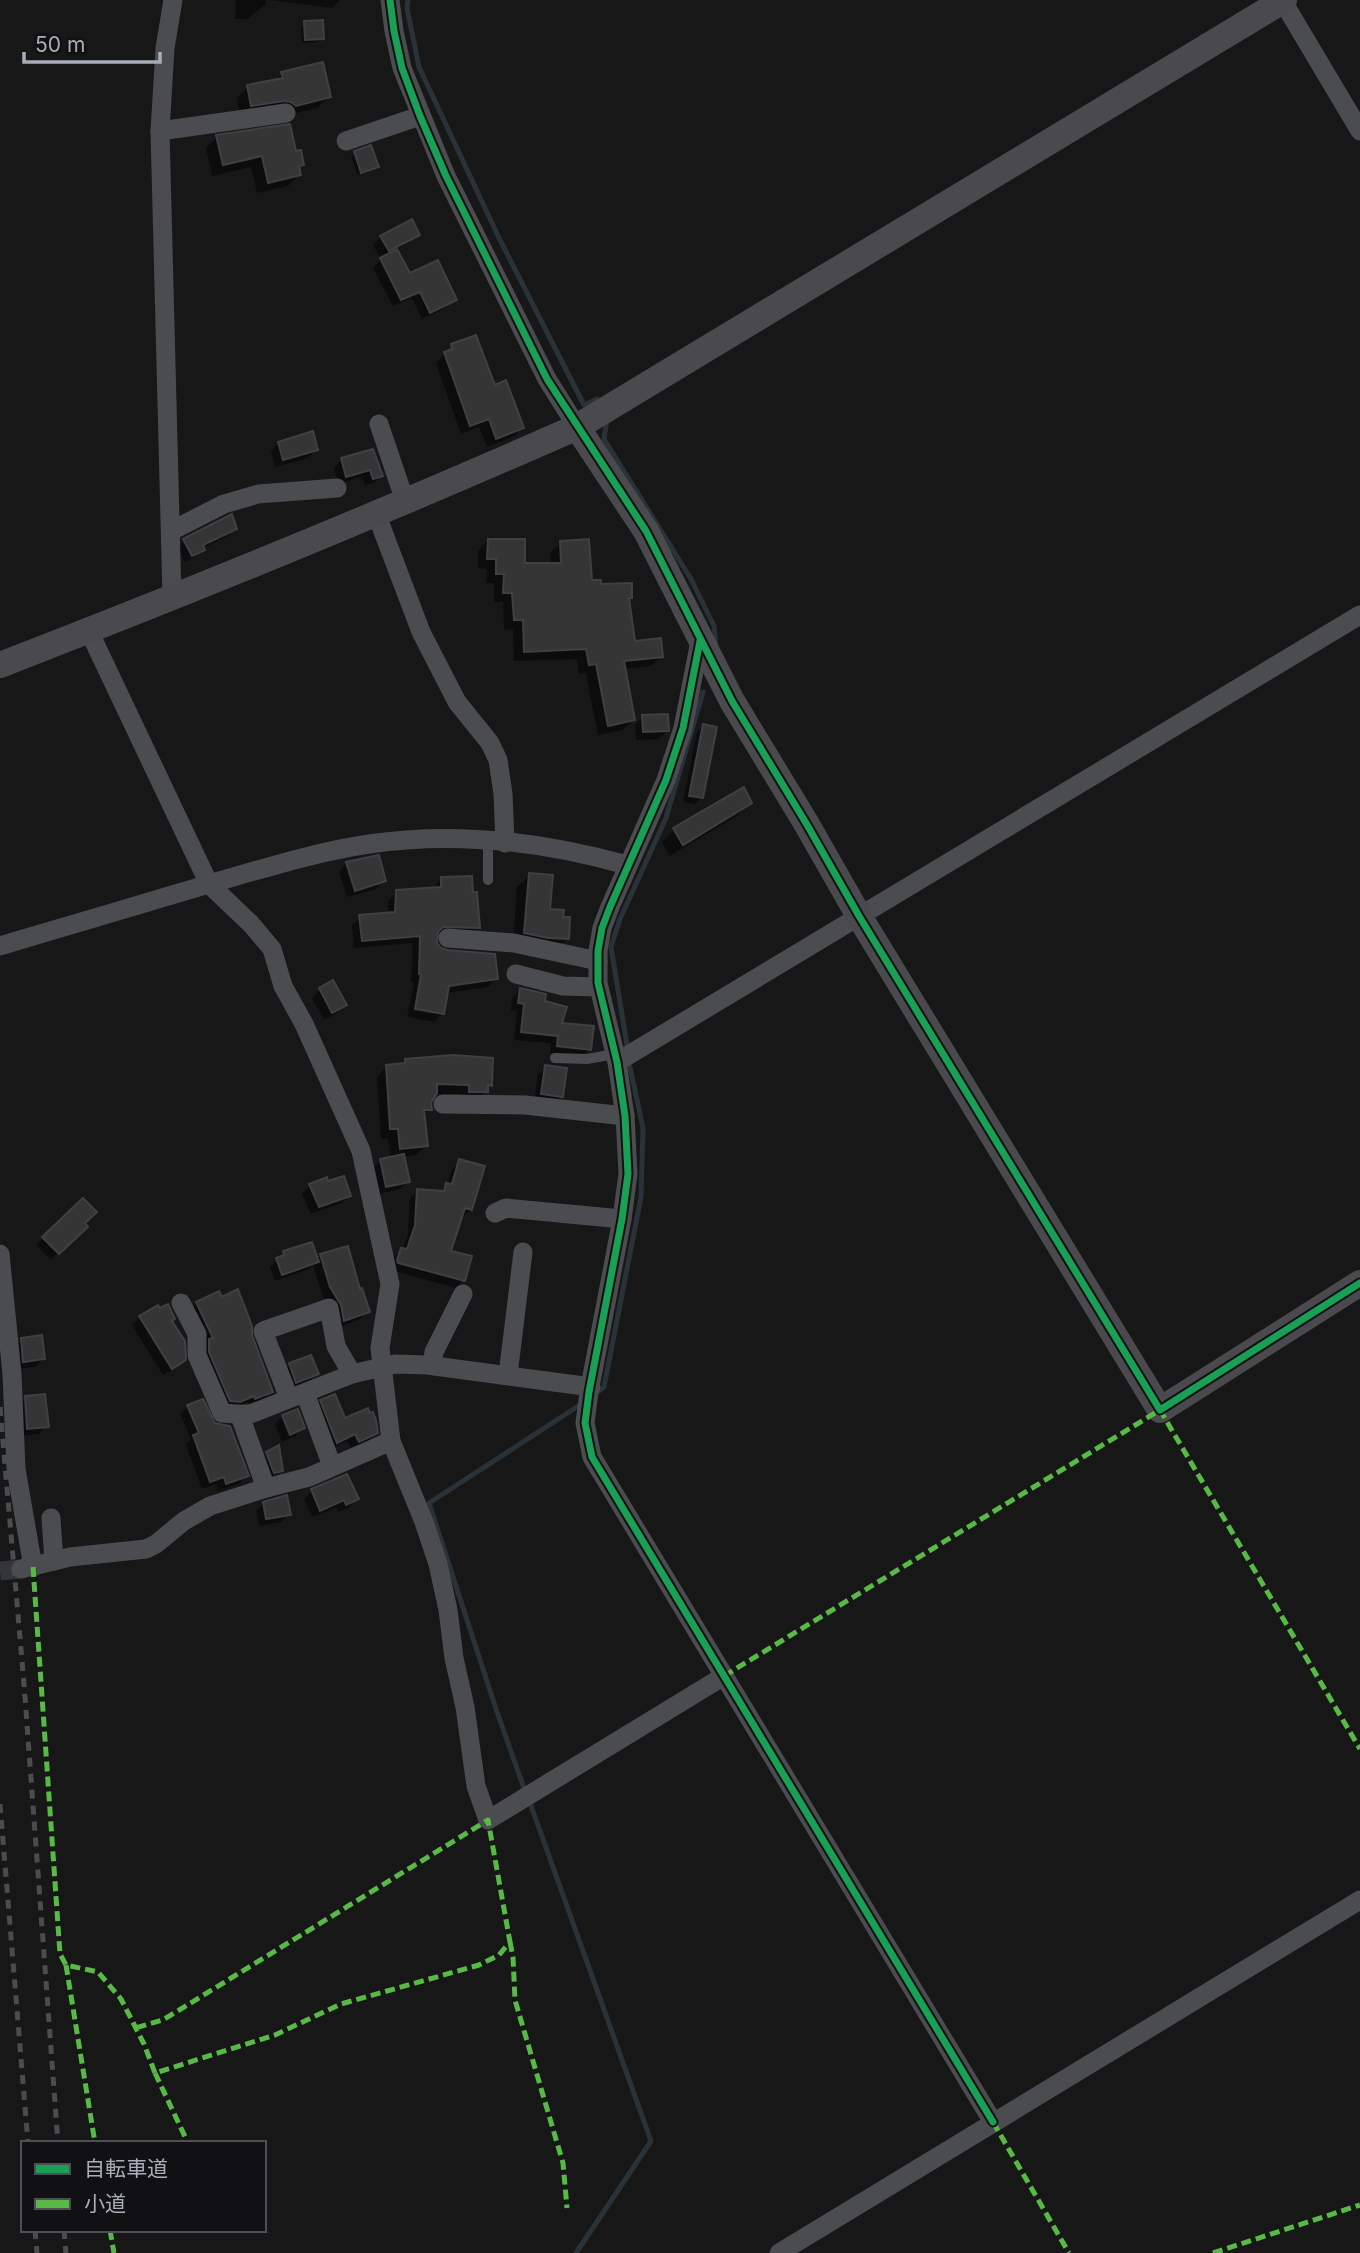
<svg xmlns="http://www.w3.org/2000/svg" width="1360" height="2253" viewBox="0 0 1360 2253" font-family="Inter,'Noto Sans JP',sans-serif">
	<rect width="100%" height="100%" fill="#171717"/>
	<!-- shadow -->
	<g fill="#0007">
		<polygon points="236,0 266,0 266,4 247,19 235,19"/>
		<polygon points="270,0 340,0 332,8"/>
		<polygon points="305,23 322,38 318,42 302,43 301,27"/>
		<polygon points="282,74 329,97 317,108 284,116 240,116 237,98 248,87 274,82"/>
		<polygon points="217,137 294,154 302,164 298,169 299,175 288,186 257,193 251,167 212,176 206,148"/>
		<polygon points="370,148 377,166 373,170 358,175 351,156 355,153"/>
		<polygon points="418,234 410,242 396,250 409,276 455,300 447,307 422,319 412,298 393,306 373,268 381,260 373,245 381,237"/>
		<polygon points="452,346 494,387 522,428 513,437 487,447 479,427 461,434 436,363"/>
		<polygon points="279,443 316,450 308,458 275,467 271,451"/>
		<polygon points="372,451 381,475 374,483 365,485 362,477 338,484 334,468 342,460"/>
		<polygon points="235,529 228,536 203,548 196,556 185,562 177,547 184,540"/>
		<polygon points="488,540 523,565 551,565 550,553 561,543 590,582 630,597 628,600 633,643 662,656 651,666 624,669 633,720 623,730 598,735 586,673 579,674 577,659 514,661 513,629 504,630 503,602 494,602 494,583 486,583 487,569 478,568 478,551"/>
		<polygon points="643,717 667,731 659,739 636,740 635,725"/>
		<polygon points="704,726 701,798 695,804 683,802 697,732"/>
		<polygon points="750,802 738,815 670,856 662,842 674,830"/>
		<polygon points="347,863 384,881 376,889 347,897 339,871"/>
		<polygon points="530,875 548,911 567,938 555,951 513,945 517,887"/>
		<polygon points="441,879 478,927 469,936 436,935 435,943 439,949 496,978 488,987 446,993 442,1013 434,1022 407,1017 414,983 411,982 413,943 354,948 352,925 360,917 388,914 388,901 397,892 433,888"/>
		<polygon points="333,983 345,1005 337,1013 324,1020 312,998 320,990"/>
		<polygon points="519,991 544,996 543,1003 560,1024 589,1049 581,1057 550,1053 551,1043 514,1040 517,1011 511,1010 512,998"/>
		<polygon points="406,1061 490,1085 476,1102 459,1102 459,1094 435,1094 429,1103 430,1109 423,1116 426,1145 416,1155 403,1157 408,1181 400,1189 379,1194 373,1169 381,1161 391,1159 388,1139 381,1139 377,1077 387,1066 402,1065"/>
		<polygon points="546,1067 562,1096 553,1104 534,1102 538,1075"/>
		<polygon points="460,1161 471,1209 463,1217 461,1216 449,1253 463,1280 456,1288 391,1270 393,1257 403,1250 408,1234 410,1198 418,1191 439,1192 447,1185 452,1169"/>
		<polygon points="327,1183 349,1195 341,1203 311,1214 302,1194 310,1186"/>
		<polygon points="83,1200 82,1224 85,1227 51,1260 36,1245"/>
		<polygon points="284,1253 316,1260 321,1256 368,1311 360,1319 336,1328 333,1313 323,1296 313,1265 309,1269 275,1281 270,1267"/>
		<polygon points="197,1303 250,1336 271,1391 264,1399 248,1405 247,1402 231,1409 223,1408 190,1311"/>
		<polygon points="140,1317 170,1322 184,1360 176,1368 163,1375 132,1325"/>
		<polygon points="22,1340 43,1359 35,1367 16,1369 13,1348"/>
		<polygon points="290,1365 317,1373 309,1381 288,1390 282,1373"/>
		<polygon points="26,1398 47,1426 39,1434 19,1436 18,1406"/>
		<polygon points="321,1401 344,1421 376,1433 368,1441 351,1448 347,1441 328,1450 313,1409"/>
		<polygon points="188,1406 247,1476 239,1484 218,1491 216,1484 202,1489 186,1445 191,1439 180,1414"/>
		<polygon points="283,1416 303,1428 295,1436 282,1442 275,1424"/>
		<polygon points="267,1453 282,1470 273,1478 259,1461"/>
		<polygon points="346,1476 357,1499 349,1507 338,1512 336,1507 312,1517 304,1499 312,1491"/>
		<polygon points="264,1503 289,1514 281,1522 259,1526 256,1511"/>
	</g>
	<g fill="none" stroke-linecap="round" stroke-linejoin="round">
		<!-- stream -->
		<g stroke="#2a3239" stroke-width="5">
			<polyline points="408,0 407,8 419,67 499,238 584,405 597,399"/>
			<polyline points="607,419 604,439 691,579 714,626 716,647"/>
			<polyline points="627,1045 611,947 620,919 666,818 703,692"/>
			<polyline points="596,1393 604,1387 641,1197 643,1128 630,1067"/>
			<polyline points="525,1791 496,1709 429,1503 583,1403"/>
			<polyline points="529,1800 651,2141 576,2253"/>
		</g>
	</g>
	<!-- building -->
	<g fill="#353536" stroke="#3f4043" stroke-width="2">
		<polygon points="323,20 324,39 305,40 304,21"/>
		<polygon points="323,62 331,97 296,106 291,102 284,101 251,106 247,85 283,78 281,72"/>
		<polygon points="290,124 296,151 301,150 304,165 299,166 301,175 268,183 262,156 223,165 216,135"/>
		<polygon points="371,145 379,167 361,173 354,151"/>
		<polygon points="412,219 420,235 389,251 380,236"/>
		<polygon points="397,249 410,273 438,260 457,300 430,313 420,292 401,300 380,258"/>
		<polygon points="476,335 495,385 506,380 524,428 496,439 489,419 470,426 444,352 452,349 451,344"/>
		<polygon points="313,431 318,450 283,460 278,442"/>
		<polygon points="373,449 383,476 373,479 370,470 346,477 341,458"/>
		<polygon points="232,514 237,529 203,545 205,550 192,556 183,539"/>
		<polygon points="488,539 525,539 525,563 561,563 560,541 589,539 592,580 601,580 601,584 632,583 632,598 629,598 635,641 661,638 663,657 624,661 635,720 608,726 596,664 589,665 586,649 524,652 523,620 514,620 512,593 503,593 504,574 496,574 496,559 487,559"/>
		<polygon points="668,714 669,731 643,732 642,715"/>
		<polygon points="703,724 717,727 703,798 689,796"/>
		<polygon points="744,787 752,803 683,845 673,828"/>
		<polygon points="379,855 386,881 355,891 346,862"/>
		<polygon points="529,873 553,875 550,909 564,910 563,917 570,917 569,939 548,938 524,933"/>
		<polygon points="472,876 473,892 477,892 480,928 443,927 438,932 437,943 441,948 447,950 495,954 498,979 449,986 444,1014 415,1009 421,975 419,974 420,936 362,941 359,915 395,912 396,890 441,887 441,877"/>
		<polygon points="333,980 347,1005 332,1013 319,988"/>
		<polygon points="520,988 546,994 545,1001 567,1007 562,1023 594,1026 591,1050 557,1046 558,1036 521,1032 524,1004 518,1003"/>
		<polygon points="453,1055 493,1058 492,1086 488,1085 488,1092 469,1092 469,1085 437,1084 437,1093 431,1103 432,1110 424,1110 428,1146 400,1149 398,1129 390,1129 386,1065 405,1063 405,1059"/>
		<polygon points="545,1065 567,1068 563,1097 541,1094"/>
		<polygon points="404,1154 410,1182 386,1187 380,1159"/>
		<polygon points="459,1159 485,1166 472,1210 465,1208 451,1251 472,1256 465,1281 398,1263 397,1260 401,1248 407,1249 415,1225 417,1189 444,1191 446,1183 452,1184"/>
		<polygon points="344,1176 351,1196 319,1207 309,1184 327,1177 328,1181"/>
		<polygon points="83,1198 97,1212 85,1223 88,1227 59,1254 42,1237"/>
		<polygon points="312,1242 319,1262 282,1275 276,1258 284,1255 283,1251"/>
		<polygon points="348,1246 360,1289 362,1288 370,1312 344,1321 341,1305 330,1287 320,1254"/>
		<polygon points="238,1289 252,1326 252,1335 273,1392 255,1399 254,1396 240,1402 230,1401 209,1352 209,1339 213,1338 196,1302 219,1291 222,1297"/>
		<polygon points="168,1304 175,1319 172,1321 185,1341 186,1360 172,1369 139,1316 158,1305 160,1308"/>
		<polygon points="42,1335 45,1359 23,1362 21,1338"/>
		<polygon points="311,1355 319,1374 296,1383 289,1363"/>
		<polygon points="45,1394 49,1427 27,1429 25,1396"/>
		<polygon points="335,1394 345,1418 368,1408 370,1413 373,1412 376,1420 378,1433 359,1442 355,1434 337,1443 320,1400"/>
		<polygon points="203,1399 215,1423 230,1426 249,1476 226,1484 224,1477 210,1482 193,1435 199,1433 187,1405"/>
		<polygon points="298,1409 305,1428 290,1435 282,1415"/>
		<polygon points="279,1445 283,1471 274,1473 266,1452"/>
		<polygon points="347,1474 359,1499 346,1505 344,1500 320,1511 311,1489"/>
		<polygon points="287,1495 291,1515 266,1519 263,1502"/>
	</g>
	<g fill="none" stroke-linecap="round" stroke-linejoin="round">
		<!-- street-tunnel -->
		<polyline stroke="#343537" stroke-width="19" stroke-dasharray="19 10" stroke-linecap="butt" points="0,1571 21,1569"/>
		<!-- lane -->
		<g stroke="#4b4c50" stroke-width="10">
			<polyline points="488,841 488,880"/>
			<polyline points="555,1058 587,1059 615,1054"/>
		</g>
		<!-- street -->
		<g stroke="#4b4c50" stroke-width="19">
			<polyline points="390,0 394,31 402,68 446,176 547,379 577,427"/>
			<polyline points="1282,0 1360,131"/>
			<polyline points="160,131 286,113"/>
			<polyline points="346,141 420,116"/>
			<polyline points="379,424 405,501"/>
			<polyline points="376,513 421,632 457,702 490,743 498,760 503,794 505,843"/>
			<polyline points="171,531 224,504 258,494 337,488"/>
			<polyline points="172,598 160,131 165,48 173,0"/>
			<polyline points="700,641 683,728 666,780 610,907 602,928 598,951 598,983 617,1062 625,1116 628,1174 622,1219 589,1392 585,1423 592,1457 993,2122"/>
			<polyline points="448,938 514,943 598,961"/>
			<path d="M0 946C70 925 139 905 209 884 262 869 315 852 369 844 455 831 544 842 627 865"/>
			<polyline points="516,974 563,986 599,987"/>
			<polyline points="617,1062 1360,615"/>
			<polyline points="443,1104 525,1105 625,1116"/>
			<polyline points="495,1213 506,1208 622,1219"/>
			<polyline points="0,1254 12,1374 16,1469 33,1567"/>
			<path d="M181 1303 197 1334V1355L222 1413C234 1413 242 1416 253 1413L352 1374 395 1364 427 1365 591 1387"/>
			<polyline points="432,1365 434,1352 463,1294"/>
			<polyline points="508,1375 523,1252"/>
			<polyline points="305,1393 332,1466"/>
			<polyline points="289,1398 263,1331 329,1308 336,1346 352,1374"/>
			<polyline points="240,1416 266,1488"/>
			<polyline points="391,1441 424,1522 438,1564 448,1610 454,1658 465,1707 476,1786 488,1820 724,1676"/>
			<polyline points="51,1518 54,1561"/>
			<polyline points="21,1569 70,1557 146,1549 156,1544 184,1521 210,1506 266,1488 309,1477 391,1441 380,1348 390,1284 361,1151 304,1024 283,986 272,949 251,924 209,884 89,631"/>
			<polyline points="779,2253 1360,1900"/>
		</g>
		<!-- secondary -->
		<g stroke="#4a4a4e" stroke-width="26">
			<polyline points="577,427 646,531 732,701 806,823 859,916 1160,1410 1360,1283"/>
			<path d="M0 665C194 590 387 511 577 427L1284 0"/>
		</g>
		<!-- rail -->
		<g stroke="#4b4c4f" stroke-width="5" stroke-dasharray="9 7" stroke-linecap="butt">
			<polyline points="0,1407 24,1684 58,2143"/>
			<polyline points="0,1804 28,2143"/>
			<polyline points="35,2230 37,2253"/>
			<polyline points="64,2230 66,2253"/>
		</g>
		<!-- quiet -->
		<g stroke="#58b947" stroke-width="5" stroke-dasharray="10 5" stroke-linecap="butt">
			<polyline points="33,1567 60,1954 66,1965 98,1972 121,1999 144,2044 155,2073 275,2035 341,2004 479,1965 499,1955 510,1942 488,1820 163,2020 135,2028"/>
			<polyline points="724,1676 1160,1410 1360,1749"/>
			<polyline points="510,1942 513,1957 515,2000 563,2163 567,2208"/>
			<polyline points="66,1965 95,2143"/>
			<polyline points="155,2073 188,2143"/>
			<polyline points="993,2122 1069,2253"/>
			<polyline points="110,2230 114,2253"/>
			<polyline points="1213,2253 1360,2205"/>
		</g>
		<defs>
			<g id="cycleway">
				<polyline points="390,0 394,31 402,68 420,116 446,176 547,379 646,531 732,701 806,823 859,916 1160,1410 1360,1283"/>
				<polyline points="700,641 683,728 666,780 610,907 602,928 598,951 598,983 617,1062 625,1116 628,1174 622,1219 589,1392 585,1423 592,1457 993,2122"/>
			</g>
		</defs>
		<!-- cycleway casing -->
		<use href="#cycleway" stroke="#111113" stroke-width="11"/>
		<!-- cycleway -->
		<use href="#cycleway" stroke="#1a9f57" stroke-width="7"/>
	</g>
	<!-- legend -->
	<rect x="21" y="2141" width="245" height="91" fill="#111113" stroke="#4d4f55" stroke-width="2"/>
	<rect x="35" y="2164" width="35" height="10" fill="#1a9f57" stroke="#4d4f55" stroke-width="2"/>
	<text x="84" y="2176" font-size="21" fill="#a8adb8">自転車道</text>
	<rect x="35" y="2199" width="35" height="10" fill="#58b947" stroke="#4d4f55" stroke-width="2"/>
	<text x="84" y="2211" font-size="21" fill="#a8adb8">小道</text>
	<!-- scale -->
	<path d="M24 52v10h136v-10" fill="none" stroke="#a8adb8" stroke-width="3.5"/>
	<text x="35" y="52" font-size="21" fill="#a8adb8" stroke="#111113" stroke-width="5" paint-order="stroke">50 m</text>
</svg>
